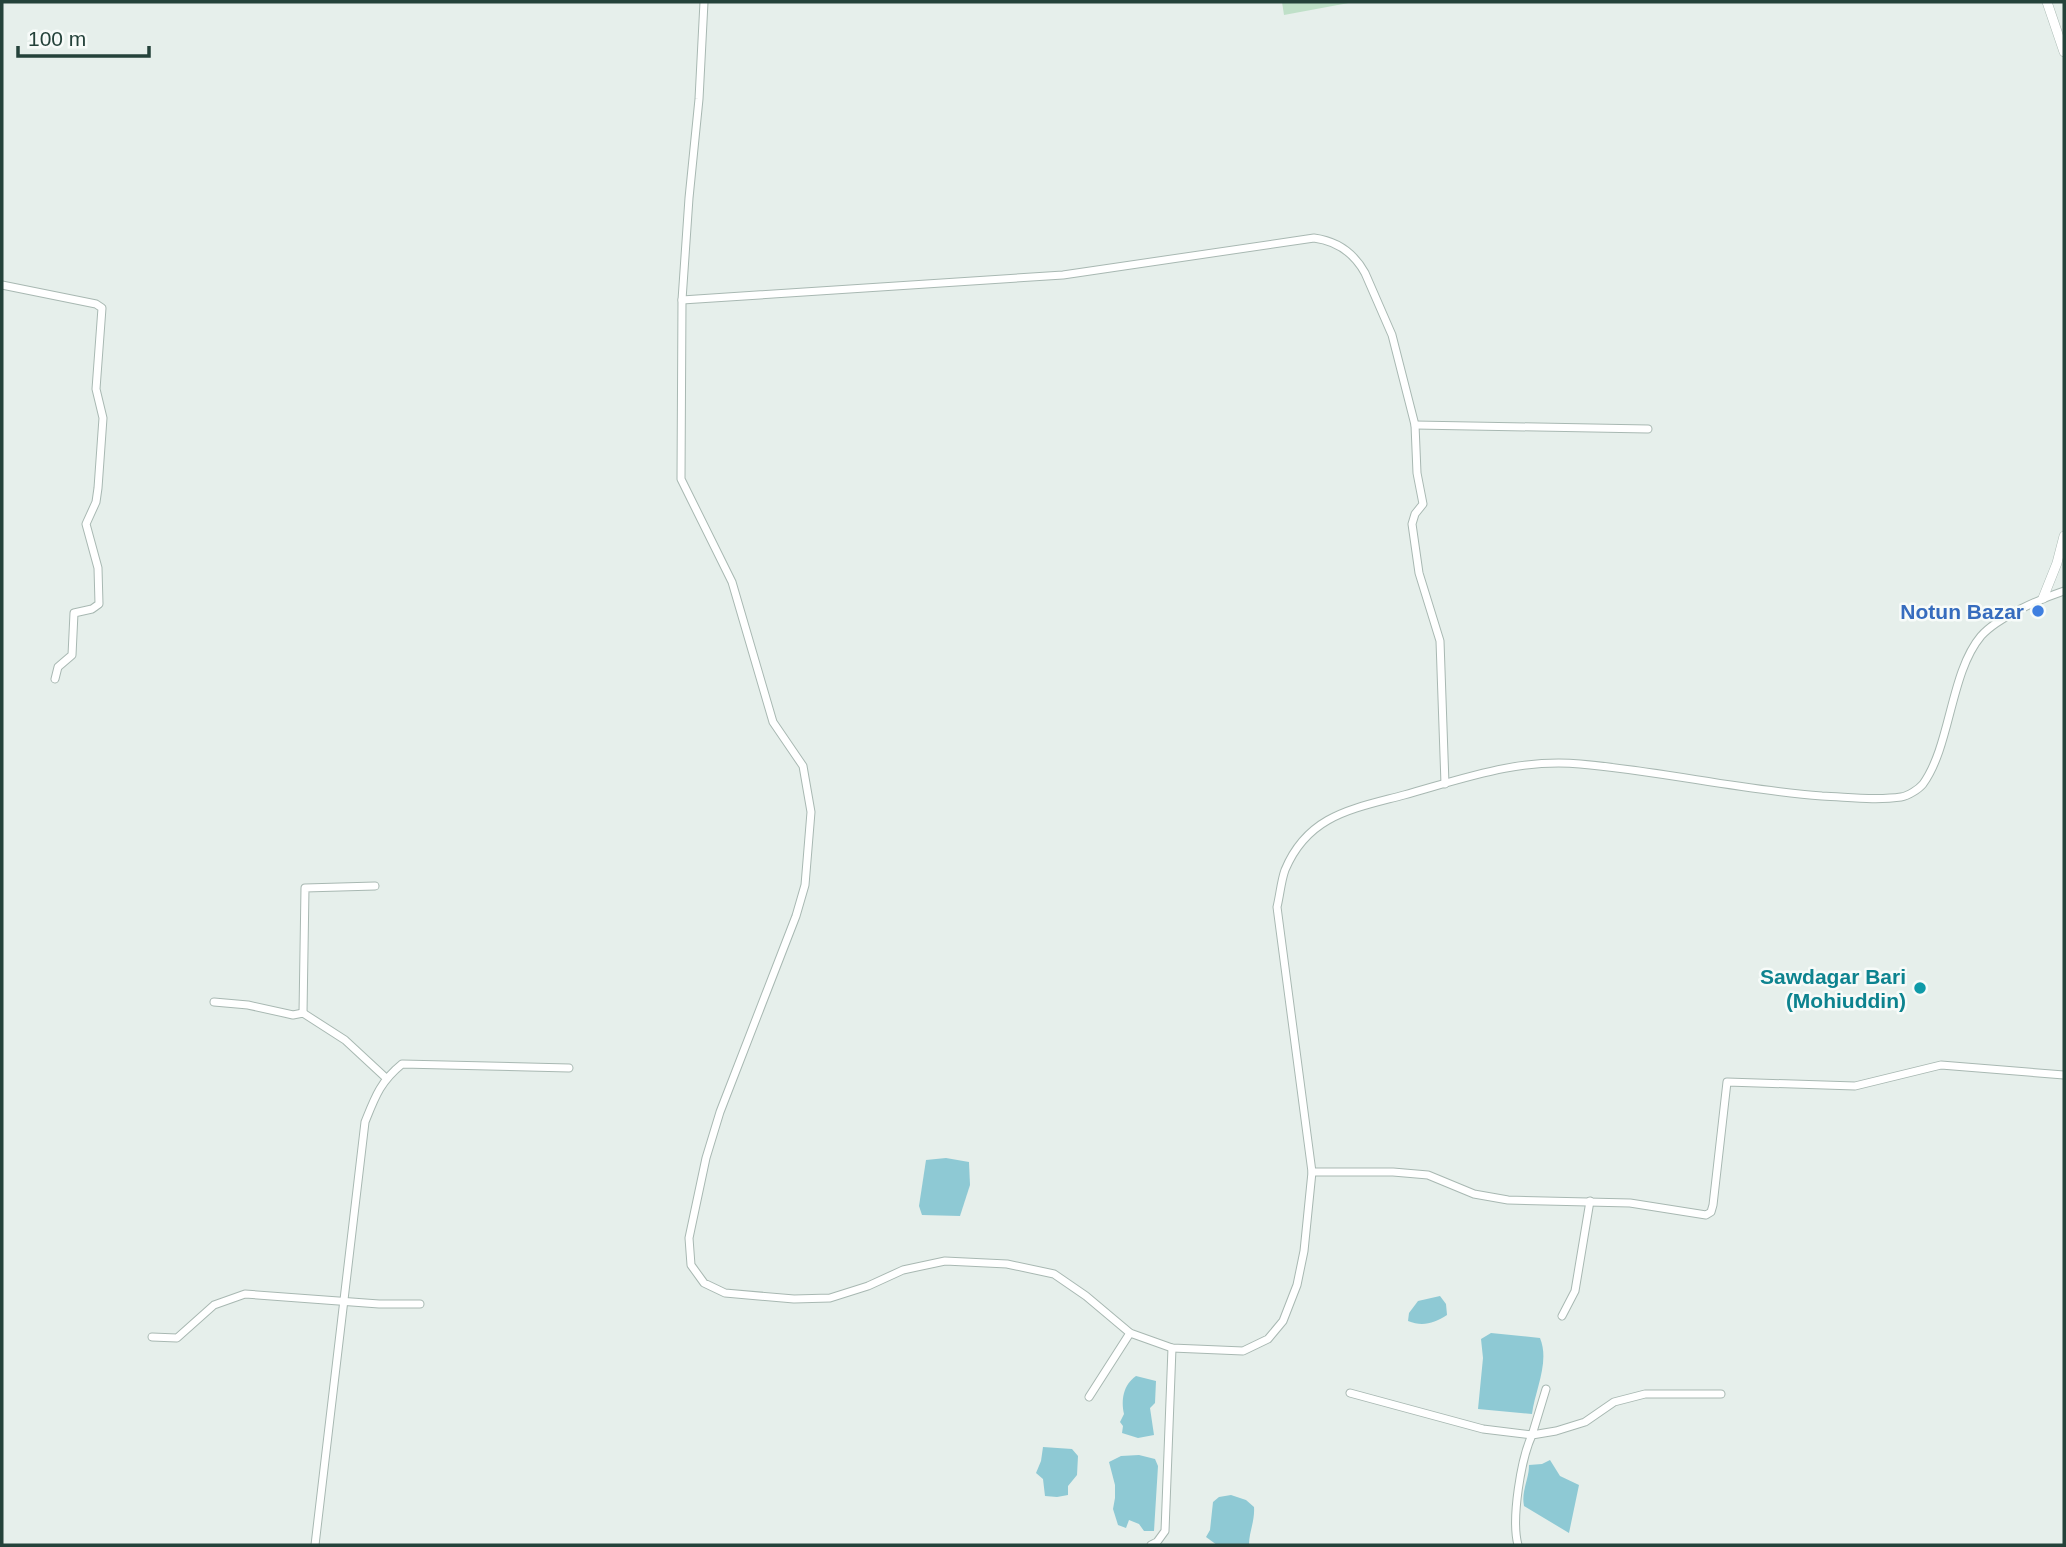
<svg xmlns="http://www.w3.org/2000/svg" width="2066" height="1547" viewBox="0 0 2066 1547" font-family="Helvetica,sans-serif">
	<rect width="100%" height="100%" fill="#e6efeb"/>
	<!-- green -->
	<polygon fill="#bfe0c8" points="1282,2 1354,2 1284,15"/>
	<!-- water -->
	<g fill="#8ec9d4">
		<polygon points="946,1158 969,1162 970,1185 960,1216 922,1215 919,1206 926,1160"/>
		<path d="M1440 1296 1446 1304 1447 1315C1434 1323 1423 1327 1408 1321L1409 1313 1418 1301Z"/>
		<path d="M1491 1333 1540 1338C1550 1362 1535 1390 1532 1414L1478 1409 1483 1358 1481 1339Z"/>
		<path d="M1136 1376 1156 1381 1155 1403 1150 1408 1154 1435 1138 1438 1122 1433 1123 1426 1120 1422 1124 1414C1121 1400 1123 1385 1136 1376Z"/>
		<polygon points="1043,1447 1072,1449 1078,1456 1077,1475 1068,1486 1068,1495 1057,1497 1045,1496 1043,1479 1036,1473 1041,1461"/>
		<polygon points="1139,1455 1155,1459 1158,1466 1154,1531 1144,1531 1139,1524 1129,1520 1126,1528 1118,1525 1113,1509 1115,1498 1115,1485 1109,1462 1121,1456"/>
		<path d="M1550 1460 1560 1476 1579 1485 1569 1533 1524 1506C1521 1491 1529 1480 1529 1465L1542 1464Z"/>
		<path d="M1231 1495 1246 1500 1254 1507C1255 1521 1249 1532 1249 1545H1217L1206 1537 1210 1530 1213 1502 1219 1497Z"/>
	</g>
	<g fill="none" stroke-linecap="round" stroke-linejoin="round">
		<defs>
			<g id="minor">
				<path d="M704 2 699 99 689 198 682 300 681 479 732 582 773 722 803 766 811 812 805 885 796 916 720 1112 706 1158 689 1238 691 1265 704 1283 725 1293 794 1299 830 1298 868 1286 903 1270 945 1261 1007 1264 1054 1274 1086 1296 1130 1333 1172 1348 1243 1351 1268 1339 1283 1321 1297 1285 1304 1251 1312 1172 1277 907C1280 895 1281 881 1285 870 1308 815 1352 809 1404 795 1462 779 1519 758 1580 764 1661 771 1741 790 1822 796 1848 797 1875 801 1901 797 1908 796 1919 789 1923 784 1951 745 1950 673 1981 636 1998 617 2040 599 2064 591"/>
				<polyline points="2,285 96,304 102,308 96,389 103,418 98,488 96,502 86,524 98,568 99,604 92,609 74,613 72,655 58,667 55,679"/>
				<path d="M682 300 1063 275 1314 238C1337 241 1354 253 1365 273L1392 335 1415 425 1417 473 1423 504 1415 514 1412 524 1419 573 1440 641 1445 784"/>
				<polyline points="1415,425 1648,429"/>
				<polyline points="214,1002 248,1005 293,1015 303,1013 345,1040 386,1078"/>
				<polyline points="303,1013 305,888 375,886"/>
				<polyline points="1312,1172 1393,1172 1428,1175 1474,1194 1508,1200 1630,1203 1706,1215 1711,1212 1713,1205 1727,1082 1855,1086 1941,1065 2064,1075"/>
				<polyline points="1562,1316 1575,1291 1590,1201"/>
				<polyline points="152,1337 177,1338 214,1305 245,1294 379,1304 420,1304"/>
				<polyline points="1350,1393 1483,1429 1532,1435 1546,1389"/>
				<polyline points="1089,1397 1130,1333"/>
				<path d="M315 1545 365 1122C375 1097 380 1082 402 1064L569 1068"/>
				<polyline points="1151,1545 1157,1542 1165,1531 1172,1348"/>
				<path d="M1518 1545C1511 1519 1521 1459 1532 1435L1556 1431 1585 1422 1614 1402 1645 1394H1721"/>
			</g>
			<g id="tertiary">
				<polyline points="2047,2 2064,52"/>
				<polyline points="2043,598 2057,563 2064,536"/>
			</g>
		</defs>
		<!-- minor casing -->
		<use href="#minor" stroke="#a8b8b2" stroke-width="9"/>
		<!-- tertiary casing -->
		<use href="#tertiary" stroke="#a8b8b2" stroke-width="10"/>
		<!-- minor -->
		<use href="#minor" stroke="#fff" stroke-width="7"/>
		<!-- tertiary -->
		<use href="#tertiary" stroke="#fff" stroke-width="9"/>
	</g>
	<!-- markers -->
	<circle fill="#3f7fe0" stroke="#f7fbf9" stroke-width="2.5" cx="2038" cy="611" r="7"/>
	<circle fill="#0f9aa8" stroke="#f7fbf9" stroke-width="2.5" cx="1920" cy="988" r="7"/>
	<g text-anchor="middle" dominant-baseline="central" stroke-width="5" stroke-linejoin="round" paint-order="stroke">
		<!-- shop labels -->
		<g font-size="21" font-weight="bold" fill="#366cbe" stroke="#f7fbf9" text-anchor="end">
			<text x="2024" y="611">Notun Bazar</text>
		</g>
		<!-- culture labels -->
		<g font-size="21" font-weight="bold" fill="#0d838f" stroke="#f7fbf9" text-anchor="end">
			<text x="1906" y="976">Sawdagar Bari<tspan x="1906" dy="24">(Mohiuddin)</tspan></text>
		</g>
	</g>
	<!-- border -->
	<rect width="2066" height="1547" fill="none" stroke="#24423a" stroke-width="7"/>
	<!-- scale -->
	<path d="M18 46v10h131v-10" fill="none" stroke="#24423a" stroke-width="3.5"/>
	<text x="28" y="46" font-size="21" fill="#24423a" stroke="#f7fbf9" stroke-width="5" paint-order="stroke">100 m</text>
</svg>
